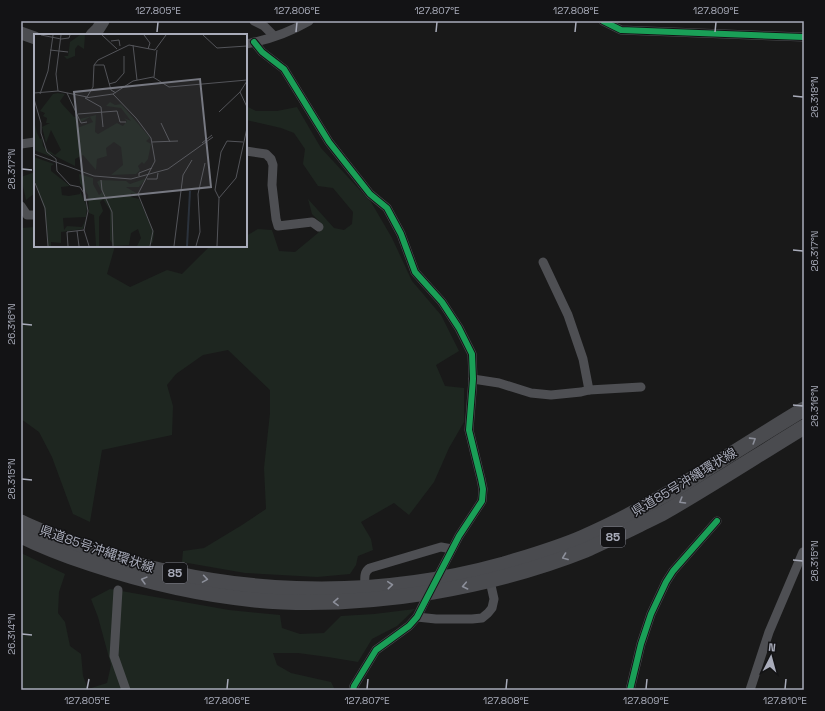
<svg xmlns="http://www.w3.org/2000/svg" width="825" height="711" viewBox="0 0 825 711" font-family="'Space Grotesk','Noto Sans JP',sans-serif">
	<rect width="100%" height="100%" fill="#191919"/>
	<!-- green -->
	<g fill="#1e2620">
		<polygon points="246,106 256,111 277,111 297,107 321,148 371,202 392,238 412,281 441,315 459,351 436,365 445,386 464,388 464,422 449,448 434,482 409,515 394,503 361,522 371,539 373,550 358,556 356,565 350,574 317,577 245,573 182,562 183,551 204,548 242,525 266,509 264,468 270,413 270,390 228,350 203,355 176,374 167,385 173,406 172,435 102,450 90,522 73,514 52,457 39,432 21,419 21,228 35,227 35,246 115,246 107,274 130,287 167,270 182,274 210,246 246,246 246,236 258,229 272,230 279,251 295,252 318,233 323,225 312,214 308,199 334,228 344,230 352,224 353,212 333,188 318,186 303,164 305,149 294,133 281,128 246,120"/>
		<polygon points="35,172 35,193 26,200 21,177"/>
		<polygon points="21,553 65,574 59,592 58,613 65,622 70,646 81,654 83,676 88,689 107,683 111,665 98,617 91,599 110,589 229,610 280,615 282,628 300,634 324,633 341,616 374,614 415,609 397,626 372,639 358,662 328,657 298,653 273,653 277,665 291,673 331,682 335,690 21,690"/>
	</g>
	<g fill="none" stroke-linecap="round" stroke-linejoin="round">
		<!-- minor -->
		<g stroke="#4e4f53" stroke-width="9">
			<polyline points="254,21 264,26 274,36"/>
			<polyline points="603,21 621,30 804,37"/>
			<polyline points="254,42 262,52 284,69 329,142 370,194 387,208 401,234 415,272 442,302 459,328 472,354 473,379 469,430 481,479 483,489 482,501 459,536 436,580"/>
			<path d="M246 44C268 40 290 32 309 21"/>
			<polyline points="21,144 35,142"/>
			<polyline points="246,151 266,154 271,159 273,165 272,185 276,219 278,226 312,222 319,227"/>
			<polyline points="21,206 27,215 35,215"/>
			<polyline points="543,262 568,315 583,359 589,390"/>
			<polyline points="473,379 499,383 531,393 551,395 581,392 589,390 641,387"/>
			<path d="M365 587C365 580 363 572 370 568L441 547 452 549"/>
			<polyline points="118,590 114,656 126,690"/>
			<polyline points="417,617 436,619 472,619 482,618 488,613 492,608 494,599 490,581"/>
			<polyline points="353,690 354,686 376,650 409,626 417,617 430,591"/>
			<polyline points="630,690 641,644 651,614 666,582 673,571 717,521"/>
			<polyline points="750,690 769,632 803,552"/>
		</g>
		<!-- secondary -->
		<g stroke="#4c4d51" stroke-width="13">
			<polyline points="21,33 35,38"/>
			<polyline points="92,35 98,29 103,21"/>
		</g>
		<!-- primary -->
		<g stroke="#4a4b4f" stroke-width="15">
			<path d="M21 522C43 533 68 541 91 550 225 596 367 602 504 564 530 556 558 548 583 537 620 521 656 501 690 480 728 456 766 432 804 409"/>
			<path d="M21 536C43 547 67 556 91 564 151 584 219 599 283 602 333 604 383 600 433 592 485 583 536 570 586 550 603 542 621 534 639 525 647 521 656 517 665 512 712 485 758 455 804 427"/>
		</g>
		<defs>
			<g id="cycleway">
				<polyline points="603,21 621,30 804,37"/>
				<polyline points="254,42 262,52 284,69 329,142 370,194 387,208 401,234 415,272 442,302 459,328 472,354 473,379 469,430 481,479 483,489 482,501 459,536 417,617 409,626 376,650 354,686 353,690"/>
				<polyline points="630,690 641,644 651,614 666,582 673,571 717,521"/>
			</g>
		</defs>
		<!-- cycleway casing -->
		<use href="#cycleway" stroke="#131315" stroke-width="8"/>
		<!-- cycleway -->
		<use href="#cycleway" stroke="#1a9f57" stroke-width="6"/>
	</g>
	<!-- one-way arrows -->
	<defs><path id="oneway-chevron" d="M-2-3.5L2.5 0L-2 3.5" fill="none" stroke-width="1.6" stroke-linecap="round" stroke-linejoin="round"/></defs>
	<g stroke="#8c8f9a">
		<use href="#oneway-chevron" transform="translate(753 440) rotate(-32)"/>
		<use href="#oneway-chevron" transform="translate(682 501) rotate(149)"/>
		<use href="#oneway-chevron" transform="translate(565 557) rotate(159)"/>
		<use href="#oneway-chevron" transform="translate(205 579) rotate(9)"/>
		<use href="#oneway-chevron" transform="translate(144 580) rotate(-165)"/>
		<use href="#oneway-chevron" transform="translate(390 585) rotate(-5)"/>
		<use href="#oneway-chevron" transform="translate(465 586) rotate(168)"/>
		<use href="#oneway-chevron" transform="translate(336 602) rotate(178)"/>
	</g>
	<!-- ticks -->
	<path fill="none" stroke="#a9acba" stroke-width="1.5" d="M157 32 158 22M296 32 297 22M436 32 437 22M575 32 576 22M715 32 716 22M793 96 803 97M22 169 32 170M793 250 803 251M22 324 32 325M793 405 803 406M22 479 32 480M793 560 803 561M22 634 32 635M87 689 89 679M227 689 228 679M367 689 368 679M506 689 507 679M646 689 647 679M785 689 786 679"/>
	<g text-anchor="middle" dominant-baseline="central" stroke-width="3" stroke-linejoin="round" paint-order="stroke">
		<!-- shield labels -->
		<g fill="#131315" stroke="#7c7e88" stroke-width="1">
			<rect x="601" y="527" width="24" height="20" rx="3"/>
			<rect x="163" y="563" width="24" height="20" rx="3"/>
		</g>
		<g font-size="12" font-weight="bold" fill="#a9acba">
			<text x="613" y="537">85</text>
			<text x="175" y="573">85</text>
		</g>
		<!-- street labels -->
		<g font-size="13" fill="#a9acba" stroke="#131315">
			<text transform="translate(684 482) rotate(-31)">県道85号沖縄環状線</text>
			<text transform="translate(97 549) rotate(19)">県道85号沖縄環状線</text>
		</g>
	</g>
	<!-- overview -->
	<g transform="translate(34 34)">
		<rect width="213" height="213" fill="#191919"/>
		<path d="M46 1H51L50 15 44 11 41 15V22L33 25 30 22H34L36 8ZM24 59 31 60 26 67 28 70 40 83H43V94L59 88 56 83 47 88 46 85 62 81 61 98 64 100 83 89 89 92 93 87 90 84 97 87 87 74 72 72 76 68 81 71 87 70 112 99 116 104 112 107 117 110 114 125 110 130 108 128 104 132 106 136 102 140 77 141 89 131 87 113 80 108 72 114 73 122 63 125 62 136 49 121 41 125V132L15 119 13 115 21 121 27 116 17 96 12 109 8 93 16 89H12L13 84 9 82 11 79 6 77 19 60ZM0 86 3 99 6 105 8 104 9 112 18 123 0 116ZM0 123 20 130 17 132V137L36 152 27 153 28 161 35 162 46 160V157L53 173 52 183 29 184 30 196 33 192 48 193 52 185 49 195 27 198V209L17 208V212H14L11 177 0 145ZM45 140 59 144V150L65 161 68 158 63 148 66 146 92 147 96 150 113 144 105 153H92L102 159 103 162 97 159V163L105 165 120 199 119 208 115 212H103L107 204 104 195 97 199 95 211 80 212 76 206V176L69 165 66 168 69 177 65 183V212H62L60 181 55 179 54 161 46 149Z" fill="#1e2620"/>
		<path fill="none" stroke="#2b323c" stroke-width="2" d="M153 212 156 157"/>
		<path fill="none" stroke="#535459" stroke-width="1" d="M7 1 27 5 35 4 36 1M68 1 83 15M110 1 116 9 114 15M169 1 183 14 213 12M77 7 85 6 86 12M99 11 103 46M16 16 34 18M60 31H70L77 56 82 59M120 43 123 16M213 47 206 58 213 73M75 50 82 48 90 39V22M24 57 22 40 27 1M0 59 24 57 53 63 59 53 60 31 64 26 95 11 121 16 132 1M33 59 47 89 53 88M6 60 14 37 19 1M79 60 102 84 117 104 121 127 104 160 119 197 116 212M51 64 79 60 99 47 119 43 135 53 213 46M51 64 67 73 69 93M0 65 7 89V99L13 118 22 125 23 137 36 151 46 153 51 161 54 177 50 196 55 212M185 78 206 58M44 80 83 77 86 88H92M127 89 136 108M118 108 144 107M168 109 178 101M0 120 60 142 97 145 134 135 179 103M105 142V139L118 134M113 145H123L124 139M67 146 68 156 78 178 79 212M1 149 11 174 14 212M185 164 181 156 187 118 193 107 209 108M43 197 45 212M34 212 33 198 50 196M140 212 149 141 158 126M162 212 166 198 164 160 171 129M183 212 185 164 202 144 213 94"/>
		<path fill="#777982" fill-opacity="0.15" stroke="#777982" stroke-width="2" d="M166 45 177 153 51 166 40 58Z"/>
		<rect width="213" height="213" fill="none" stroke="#a9acba" stroke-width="2"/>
	</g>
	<!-- border -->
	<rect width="825" height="711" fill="none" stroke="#131315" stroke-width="44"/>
	<!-- north arrow -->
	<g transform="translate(771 657) rotate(6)" stroke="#131315" stroke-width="3" paint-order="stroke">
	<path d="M0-3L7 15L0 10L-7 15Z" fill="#a9acba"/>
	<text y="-6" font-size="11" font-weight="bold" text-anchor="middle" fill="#a9acba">N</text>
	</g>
	<rect x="22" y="22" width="781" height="667" fill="none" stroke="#a9acba" stroke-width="1.5"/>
	<g font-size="10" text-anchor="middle" fill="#a9acba">
		<text x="158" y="14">127.805°E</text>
		<text x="297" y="14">127.806°E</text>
		<text x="437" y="14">127.807°E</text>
		<text x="576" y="14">127.808°E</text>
		<text x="716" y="14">127.809°E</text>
		<text transform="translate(814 97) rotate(-90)" y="4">26.318°N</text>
		<text transform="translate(11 169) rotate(-90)" y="4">26.317°N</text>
		<text transform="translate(814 251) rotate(-90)" y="4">26.317°N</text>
		<text transform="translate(11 324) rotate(-90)" y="4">26.316°N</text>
		<text transform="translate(814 406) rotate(-90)" y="4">26.316°N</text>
		<text transform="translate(11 479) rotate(-90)" y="4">26.315°N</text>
		<text transform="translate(814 561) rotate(-90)" y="4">26.315°N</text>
		<text transform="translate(11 634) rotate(-90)" y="4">26.314°N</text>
		<text x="87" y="704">127.805°E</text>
		<text x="227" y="704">127.806°E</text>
		<text x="367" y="704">127.807°E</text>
		<text x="506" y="704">127.808°E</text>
		<text x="646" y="704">127.809°E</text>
		<text x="785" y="704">127.810°E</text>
	</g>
</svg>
